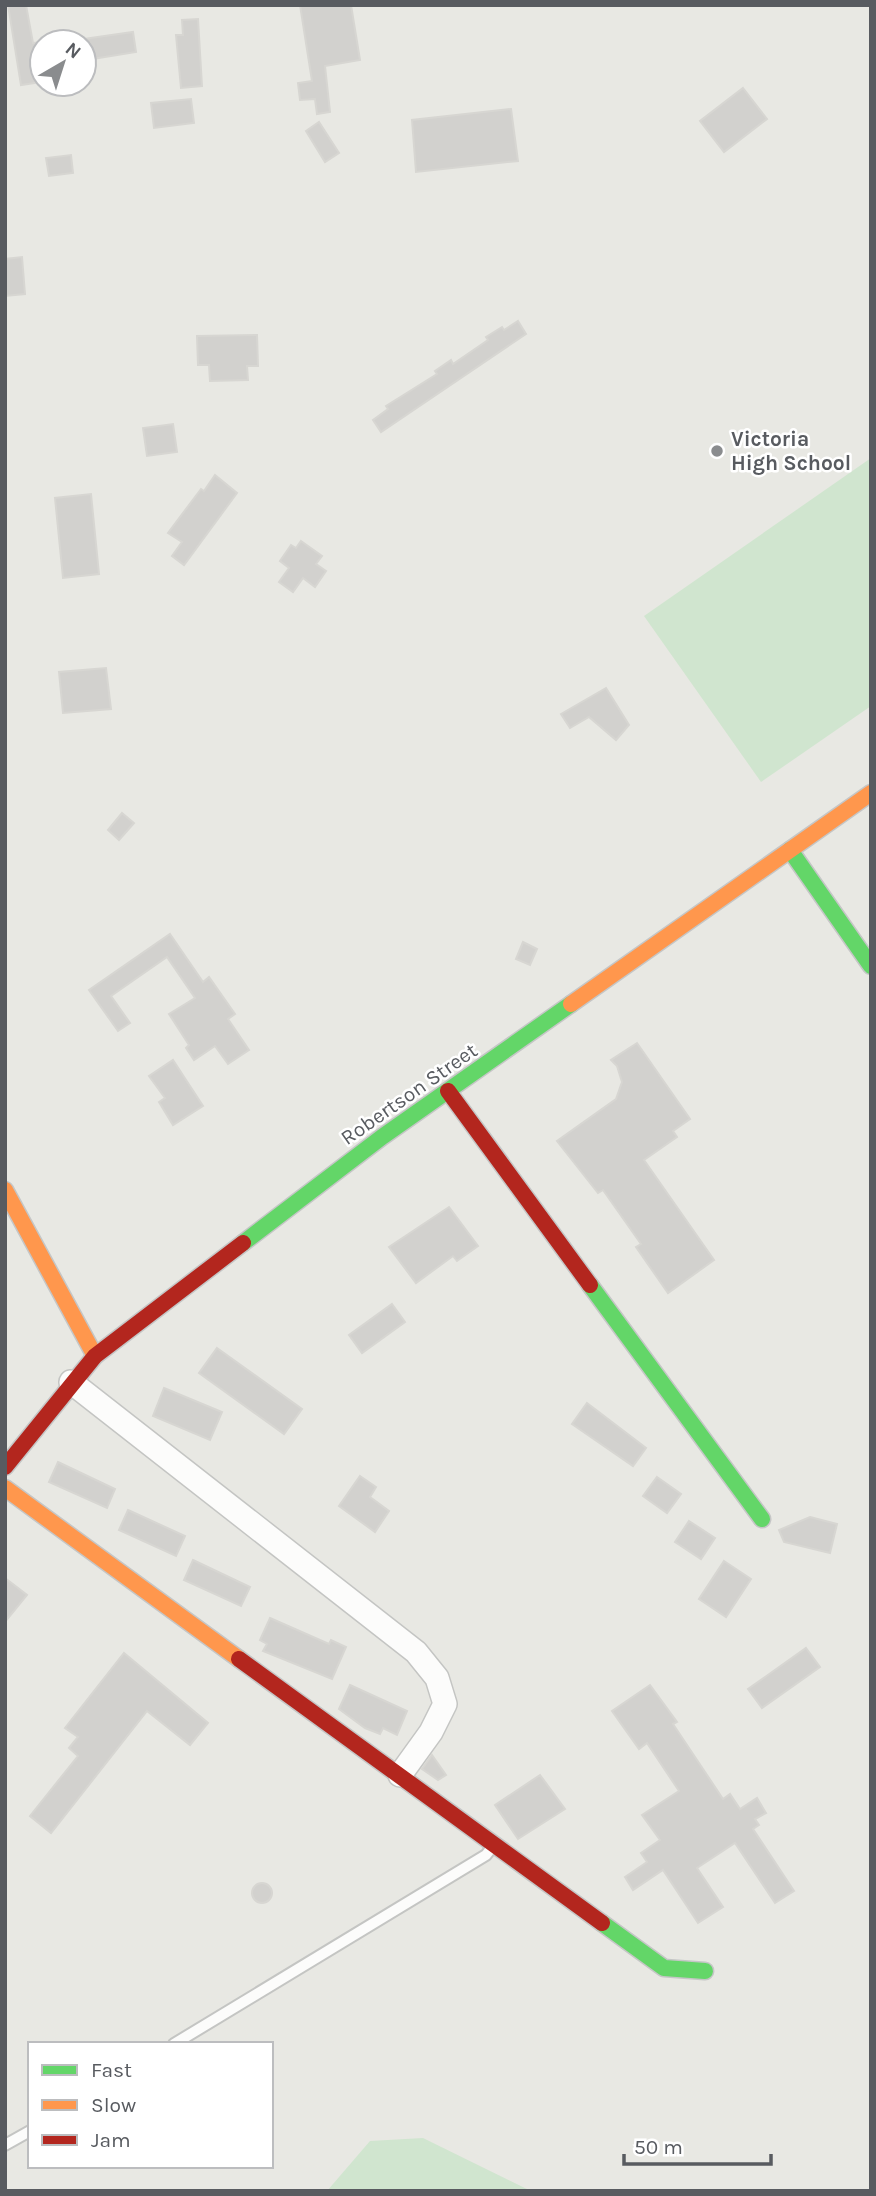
<svg xmlns="http://www.w3.org/2000/svg" width="876" height="2196" viewBox="0 0 876 2196" font-family="Karla,sans-serif">
	<rect width="100%" height="100%" fill="#e8e8e3"/>
	<!-- green -->
	<g fill="#d0e5cf">
		<polygon points="871,458 871,706 761,782 644,616"/>
		<polygon points="423,2138 531,2191 327,2191 370,2141"/>
	</g>
	<!-- building -->
	<g fill="#d2d1ce" stroke="#d7d6d2" stroke-width="2">
		<polygon points="8,5 26,5 33,43 42,42 42,82 21,85"/>
		<polygon points="300,5 351,5 360,60 325,66 330,112 317,114 315,99 300,100 298,83 312,81"/>
		<polygon points="198,19 202,86 181,88 176,35 183,35 182,20"/>
		<polygon points="133,32 136,52 86,60 83,39"/>
		<polygon points="743,88 767,119 724,152 700,121"/>
		<polygon points="191,99 194,123 154,128 151,103"/>
		<polygon points="511,109 518,161 416,172 412,120"/>
		<polygon points="319,122 339,153 325,162 306,131"/>
		<polygon points="71,155 73,173 49,176 46,158"/>
		<polygon points="22,257 25,294 5,296 5,259"/>
		<polygon points="518,321 526,334 381,432 373,420 388,409 386,406 437,374 435,371 451,360 453,364 488,340 486,337 502,327 504,330"/>
		<polygon points="257,335 258,366 247,366 248,380 210,381 209,365 198,365 197,336"/>
		<polygon points="173,424 177,452 147,456 143,428"/>
		<polygon points="215,475 237,493 184,565 172,556 182,542 168,533 201,489 204,491"/>
		<polygon points="91,494 99,574 63,578 55,498"/>
		<polygon points="301,541 322,556 316,564 326,571 315,587 303,578 293,592 279,582 289,568 280,561 291,545 296,548"/>
		<polygon points="106,668 111,709 63,713 59,672"/>
		<polygon points="606,688 629,725 616,740 589,717 570,728 561,714"/>
		<polygon points="122,813 134,823 119,840 108,830"/>
		<polygon points="170,934 203,982 209,977 235,1014 228,1019 249,1050 228,1064 215,1046 194,1060 186,1048 189,1045 169,1014 195,998 167,957 111,996 130,1023 118,1031 89,990"/>
		<polygon points="523,942 537,949 530,965 516,959"/>
		<polygon points="637,1043 690,1119 673,1131 677,1137 644,1160 714,1260 668,1293 636,1247 641,1244 603,1190 598,1193 557,1141 616,1099 622,1082 617,1066 611,1060"/>
		<polygon points="173,1060 203,1106 173,1125 159,1102 165,1098 149,1076"/>
		<polygon points="449,1207 478,1246 457,1261 453,1256 416,1283 389,1247"/>
		<polygon points="392,1304 405,1322 362,1353 349,1335"/>
		<polygon points="217,1348 302,1409 284,1434 199,1373"/>
		<polygon points="164,1388 222,1412 210,1440 153,1416"/>
		<polygon points="587,1403 646,1448 633,1466 572,1424"/>
		<polygon points="58,1462 115,1489 107,1508 49,1482"/>
		<polygon points="360,1476 376,1487 370,1497 389,1511 375,1532 339,1506"/>
		<polygon points="657,1477 681,1494 667,1513 643,1496"/>
		<polygon points="128,1510 185,1536 176,1556 119,1530"/>
		<polygon points="810,1517 837,1524 830,1553 784,1542 779,1530"/>
		<polygon points="689,1521 715,1538 701,1559 675,1542"/>
		<polygon points="193,1560 250,1587 241,1606 184,1580"/>
		<polygon points="724,1561 751,1579 726,1617 699,1599"/>
		<polygon points="5,1578 27,1595 5,1622"/>
		<polygon points="270,1618 329,1644 331,1640 346,1647 332,1679 263,1651 267,1644 260,1640"/>
		<polygon points="806,1648 820,1667 762,1708 748,1689"/>
		<polygon points="124,1653 208,1723 190,1745 147,1711 51,1833 30,1816 78,1756 69,1748 78,1737 65,1728"/>
		<polygon points="350,1685 407,1711 397,1735 383,1728 380,1734 365,1728 339,1709"/>
		<polygon points="650,1685 677,1722 673,1724 723,1799 730,1794 740,1809 757,1798 766,1813 755,1819 759,1825 753,1829 794,1891 775,1903 735,1843 697,1868 723,1907 698,1923 663,1870 633,1890 625,1877 647,1862 641,1853 660,1840 642,1815 679,1791 647,1743 639,1749 612,1711"/>
		<polygon points="432,1755 446,1775 438,1780 422,1769"/>
		<polygon points="540,1775 565,1809 518,1839 495,1805"/>
		<circle cx="262" cy="1893" r="10"/>
	</g>
	<g fill="none" stroke-linecap="round" stroke-linejoin="round">
		<defs>
			<g id="lane">
				<polyline points="174,2044 486,1855 493,1846"/>
				<polyline points="5,2145 30,2131"/>
			</g>
			<polyline id="street" points="71,1382 416,1652 437,1678 445,1704 431,1732 400,1775"/>
			<g id="fast">
				<polyline points="790,850 871,966"/>
				<polyline points="243,1243 382,1137 571,1004"/>
				<polyline points="590,1285 762,1519"/>
				<polyline points="602,1923 664,1968 705,1971"/>
			</g>
			<g id="slow">
				<polyline points="571,1004 871,793"/>
				<polyline points="5,1190 95,1356"/>
				<polyline points="5,1488 239,1659"/>
			</g>
			<g id="jam">
				<polyline points="448,1091 590,1285"/>
				<polyline points="5,1467 95,1356 243,1243"/>
				<polyline points="239,1659 602,1923"/>
			</g>
		</defs>
		<!-- lane casing -->
		<use href="#lane" stroke="#c4c5c3" stroke-width="14"/>
		<!-- street casing -->
		<use href="#street" stroke="#c4c5c3" stroke-width="26"/>
		<!-- fast casing -->
		<use href="#fast" stroke="#c5c6c6" stroke-width="19"/>
		<!-- slow casing -->
		<use href="#slow" stroke="#c5c6c6" stroke-width="19"/>
		<!-- jam casing -->
		<use href="#jam" stroke="#c5c6c6" stroke-width="19"/>
		<!-- lane -->
		<use href="#lane" stroke="#fcfcfb" stroke-width="10"/>
		<!-- street -->
		<use href="#street" stroke="#fcfcfb" stroke-width="23"/>
		<!-- fast -->
		<use href="#fast" stroke="#63d668" stroke-width="16"/>
		<!-- slow -->
		<use href="#slow" stroke="#ff974d" stroke-width="16"/>
		<!-- jam -->
		<use href="#jam" stroke="#b3261e" stroke-width="16"/>
	</g>
	<!-- markers -->
	<circle fill="#8a8c8e" stroke="#fff" stroke-width="2.5" cx="717" cy="451" r="7"/>
	<g text-anchor="middle" dominant-baseline="central" stroke-width="5" stroke-linejoin="round" paint-order="stroke">
		<!-- poi labels -->
		<g font-size="21" font-weight="bold" fill="#585b60" stroke="#fff" text-anchor="start">
			<text x="731" y="439">Victoria<tspan x="731" dy="24">High School</tspan></text>
		</g>
		<!-- street labels -->
		<g font-size="21" fill="#585b60" stroke="#fff">
			<text transform="translate(409 1094) rotate(-35)">Robertson Street</text>
		</g>
	</g>
	<!-- border -->
	<rect width="876" height="2196" fill="none" stroke="#585b60" stroke-width="14"/>
	<!-- legend -->
	<rect x="28" y="2042" width="245" height="126" fill="#ffffff" stroke="#bcbdbf" stroke-width="2"/>
	<rect x="42" y="2065" width="35" height="10" fill="#63d668" stroke="#bcbdbf" stroke-width="2"/>
	<text x="91" y="2077" font-size="21" fill="#585b60">Fast</text>
	<rect x="42" y="2100" width="35" height="10" fill="#ff974d" stroke="#bcbdbf" stroke-width="2"/>
	<text x="91" y="2112" font-size="21" fill="#585b60">Slow</text>
	<rect x="42" y="2135" width="35" height="10" fill="#b3261e" stroke="#bcbdbf" stroke-width="2"/>
	<text x="91" y="2147" font-size="21" fill="#585b60">Jam</text>
	<!-- north arrow -->
	<g transform="translate(63 63) rotate(39)"><circle r="33" fill="#ffffff" stroke="#bcbdbf" stroke-width="2"/>
	<path d="M0-5L12 26L0 18L-12 26Z" fill="#8a8c8e"/>
	<text y="-10" font-size="19" font-weight="bold" text-anchor="middle" fill="#585b60">N</text>
	</g>
	<!-- scale -->
	<path d="M624 2154v10h147v-10" fill="none" stroke="#585b60" stroke-width="3.5"/>
	<text x="634" y="2154" font-size="21" fill="#585b60" stroke="#ffffff" stroke-width="5" paint-order="stroke">50 m</text>
</svg>
